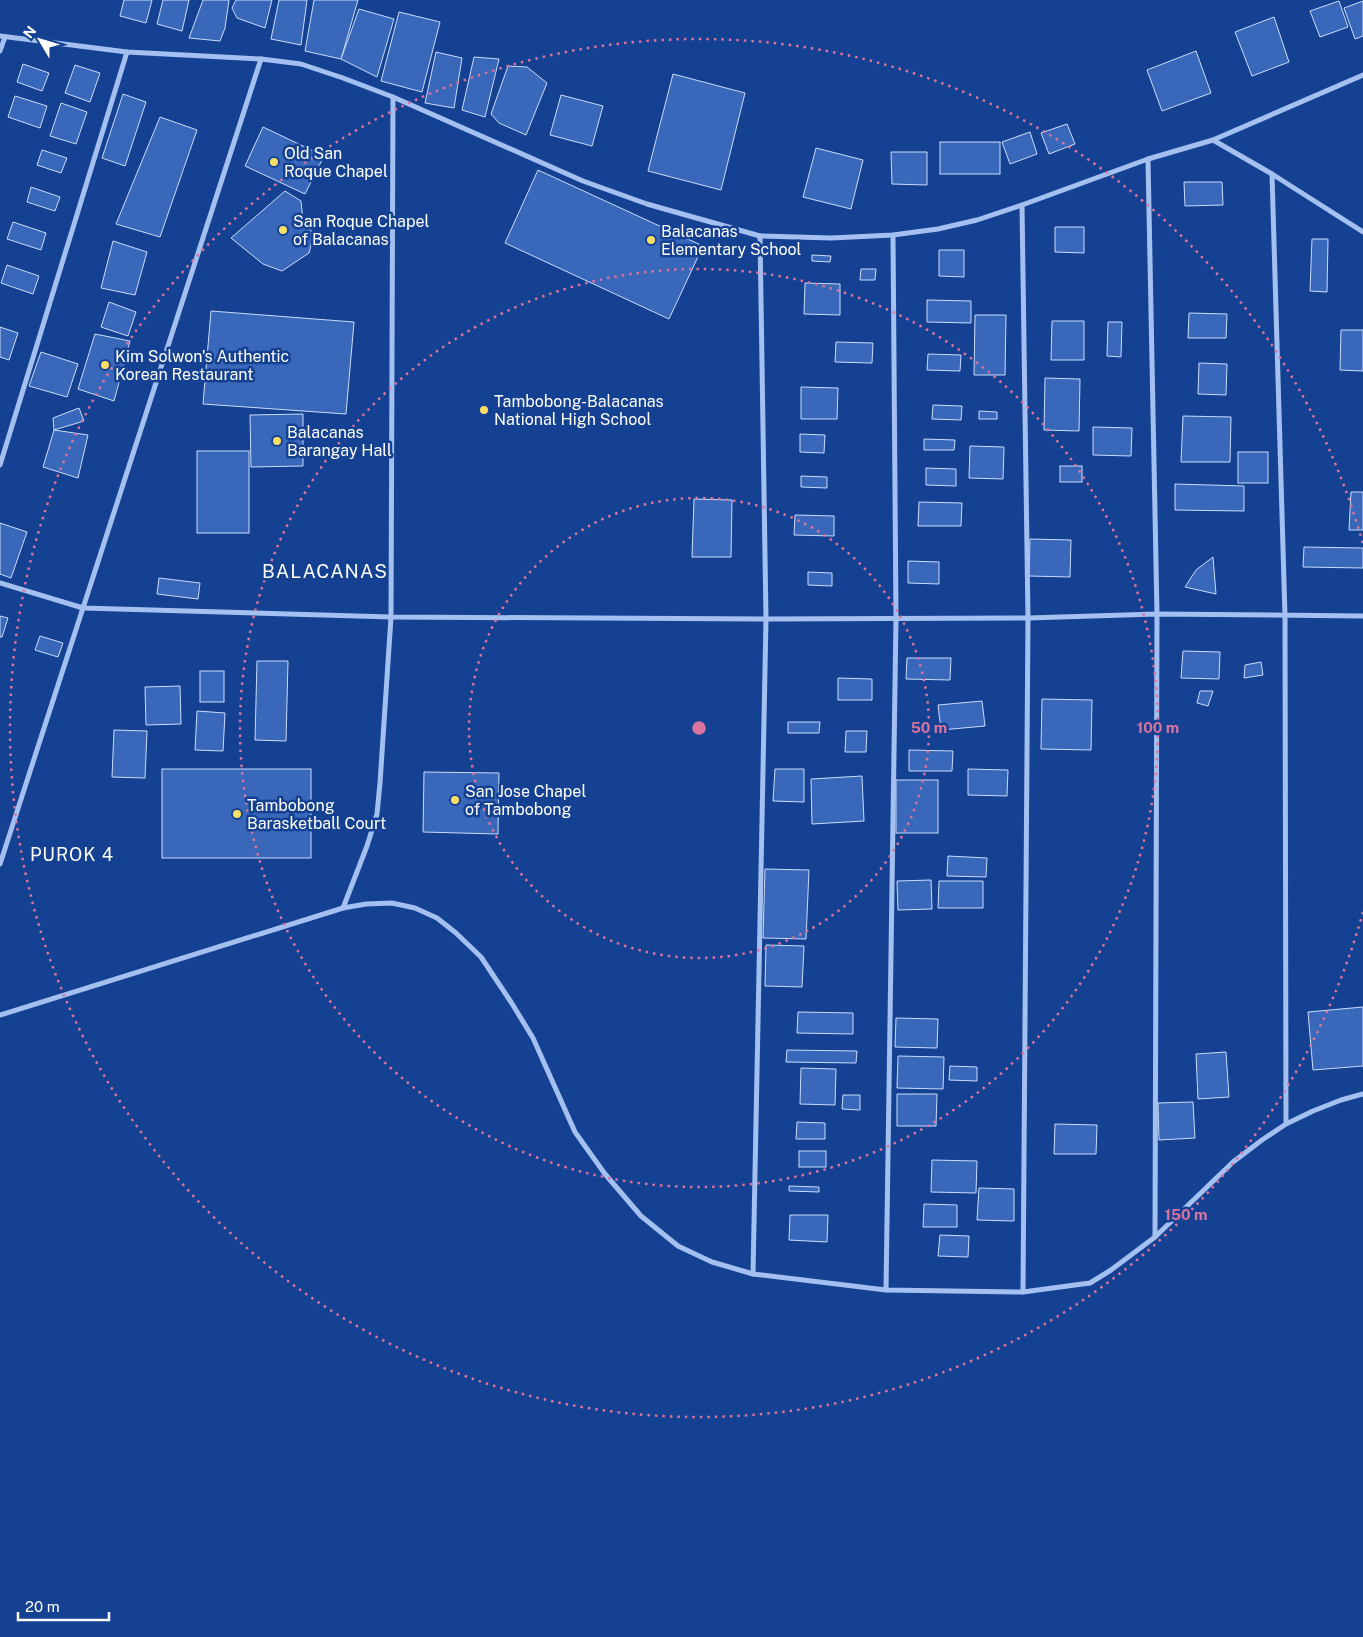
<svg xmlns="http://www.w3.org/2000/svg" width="1363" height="1637" viewBox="0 0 1363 1637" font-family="'Public Sans',sans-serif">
	<rect width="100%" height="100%" fill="#154193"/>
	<!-- building -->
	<g fill="#3967ba" stroke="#caddfc">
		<polygon points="124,0 152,0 146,23 120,16"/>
		<polygon points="163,0 189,0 182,31 157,24"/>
		<polygon points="203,0 229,0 225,28 220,41 189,38"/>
		<polygon points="236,0 272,0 265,28 237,18 232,8"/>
		<polygon points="279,0 307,0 301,45 271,39"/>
		<polygon points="314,0 358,0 341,59 305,51"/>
		<polygon points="1339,1 1348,27 1320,37 1310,11"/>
		<polygon points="1363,1 1363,36 1355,39 1344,8"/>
		<polygon points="359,9 394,19 377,77 341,59"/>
		<polygon points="399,12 440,22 422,92 381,81"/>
		<polygon points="1274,17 1289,62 1252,76 1235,32"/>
		<polygon points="1196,51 1211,93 1162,111 1147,70"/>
		<polygon points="436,52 462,58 454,108 425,103"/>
		<polygon points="474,57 499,59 485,117 462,110"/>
		<polygon points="23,64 49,73 42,91 17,82"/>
		<polygon points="75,65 100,73 90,102 65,93"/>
		<polygon points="508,66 527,67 547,83 526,135 499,123 491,114"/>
		<polygon points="673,74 745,93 721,190 648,171"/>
		<polygon points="123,94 146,102 125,166 102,158"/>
		<polygon points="561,95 603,106 592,146 550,135"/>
		<polygon points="15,96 47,106 40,128 8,117"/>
		<polygon points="61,103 87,112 76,144 50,136"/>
		<polygon points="160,117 197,130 160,237 116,224"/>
		<polygon points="1067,124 1075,144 1049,154 1041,133"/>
		<polygon points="263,127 324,156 305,194 245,166"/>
		<polygon points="1030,132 1037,154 1010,164 1002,142"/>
		<rect x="940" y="142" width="60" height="32"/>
		<polygon points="816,148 863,160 851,209 803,197"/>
		<polygon points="42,150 67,158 61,173 37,165"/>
		<polygon points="891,152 927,152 927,185 892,184"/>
		<polygon points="538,170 703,246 669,319 505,243"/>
		<polygon points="1184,182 1222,182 1223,205 1185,206"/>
		<polygon points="31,187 60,197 55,211 27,202"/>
		<polygon points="285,191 301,201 303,221 314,234 309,253 282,271 263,264 231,238"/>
		<polygon points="13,222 46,233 41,250 7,239"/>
		<polygon points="1055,227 1084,227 1084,253 1055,252"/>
		<polygon points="1312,239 1328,239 1327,292 1310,291"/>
		<polygon points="113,241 147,252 135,295 101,288"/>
		<polygon points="939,250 964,250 964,277 939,276"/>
		<polygon points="812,255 831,256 830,262 812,261"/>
		<polygon points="7,265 39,276 33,294 1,283"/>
		<polygon points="861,269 876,269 875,280 860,280"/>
		<polygon points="805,283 840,284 840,315 804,314"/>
		<polygon points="927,300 971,301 971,323 927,322"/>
		<polygon points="109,302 136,312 128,336 101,327"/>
		<polygon points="211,311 354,322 346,414 203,404"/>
		<polygon points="1189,313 1227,314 1226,338 1188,338"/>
		<polygon points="975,315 1006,315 1005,375 974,375"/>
		<polygon points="1052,321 1084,321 1084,360 1051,360"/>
		<polygon points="1108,322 1122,322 1121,357 1107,356"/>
		<polygon points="0,327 18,333 9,360 0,357"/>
		<polygon points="1341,330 1363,330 1363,371 1340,370"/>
		<polygon points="95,334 130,341 114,401 78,389"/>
		<polygon points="836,342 873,343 872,363 835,362"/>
		<polygon points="41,352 78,364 67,397 29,386"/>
		<polygon points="928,354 961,355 960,371 927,370"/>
		<polygon points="1199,363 1227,364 1226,395 1198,394"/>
		<polygon points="1045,378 1080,379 1079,431 1044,430"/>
		<polygon points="801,387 838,388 837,419 801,419"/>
		<polygon points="933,405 962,406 961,420 932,419"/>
		<polygon points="79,408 84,421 54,430 53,418"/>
		<polygon points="979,411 997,412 997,419 979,419"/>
		<polygon points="303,414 303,466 251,467 250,415"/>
		<polygon points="1183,416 1231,417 1230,462 1181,462"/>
		<polygon points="1093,427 1132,428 1131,456 1093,455"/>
		<polygon points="54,430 88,435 78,478 43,467"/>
		<polygon points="800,434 825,435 824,453 800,452"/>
		<polygon points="924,439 955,440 954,450 924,450"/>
		<polygon points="970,446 1004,447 1003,479 969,478"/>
		<rect x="197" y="451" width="52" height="82"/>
		<rect x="1238" y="452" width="30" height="31"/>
		<rect x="1060" y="466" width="22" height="16"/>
		<polygon points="926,468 956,469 956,486 926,485"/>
		<polygon points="801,476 827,477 827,488 801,487"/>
		<polygon points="1175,484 1244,486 1244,511 1175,510"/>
		<polygon points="1351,492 1363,492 1363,530 1349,530"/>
		<polygon points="694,499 732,500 731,557 692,557"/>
		<polygon points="919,502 962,503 961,526 918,526"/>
		<polygon points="795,515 834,516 834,536 794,535"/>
		<polygon points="0,523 27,532 11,578 0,574"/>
		<polygon points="1030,539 1071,540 1070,577 1029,576"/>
		<polygon points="1304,547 1363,548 1363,568 1303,567"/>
		<polygon points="1213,557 1216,594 1185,587 1196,570"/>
		<polygon points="908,561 939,562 939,584 908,583"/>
		<polygon points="808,572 832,573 832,586 808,585"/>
		<polygon points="159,578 200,583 198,599 157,594"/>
		<polygon points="0,616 8,618 2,637 0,637"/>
		<polygon points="40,636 63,643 58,657 35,650"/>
		<polygon points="1183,651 1220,652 1219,679 1181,678"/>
		<polygon points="907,658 951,658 950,680 906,679"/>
		<polygon points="257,661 288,661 286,741 255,740"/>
		<polygon points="1261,662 1263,675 1244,678 1245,665"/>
		<rect x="200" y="671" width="24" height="31"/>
		<polygon points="838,678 872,679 872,700 838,700"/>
		<polygon points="180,686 181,724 146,725 145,687"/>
		<polygon points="1200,691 1213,691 1208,706 1197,703"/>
		<polygon points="1042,699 1092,700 1091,750 1041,749"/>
		<polygon points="982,701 985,726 941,730 938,705"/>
		<polygon points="197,711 225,713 223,751 195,750"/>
		<polygon points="788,722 820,722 819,733 788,733"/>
		<polygon points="114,730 147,731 145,778 112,777"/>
		<polygon points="846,731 867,731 866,752 845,752"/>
		<polygon points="909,750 953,751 952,771 909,771"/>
		<rect x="162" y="769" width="149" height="89"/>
		<polygon points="775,769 804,769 804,802 773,801"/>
		<polygon points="968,769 1008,770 1007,796 968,795"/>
		<polygon points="424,772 499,773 498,834 423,832"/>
		<polygon points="862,776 864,821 812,824 811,779"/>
		<rect x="896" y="780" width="42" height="53"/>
		<polygon points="948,856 987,858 986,877 947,876"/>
		<polygon points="765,869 809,870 806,939 763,938"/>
		<polygon points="931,880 932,909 898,910 897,881"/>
		<polygon points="939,881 983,881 983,908 938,908"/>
		<polygon points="766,945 804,946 802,987 765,986"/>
		<polygon points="1363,1007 1363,1066 1313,1070 1308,1012"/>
		<polygon points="798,1012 853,1013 853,1034 797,1033"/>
		<polygon points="896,1018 938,1019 937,1048 895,1047"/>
		<polygon points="787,1050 857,1051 856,1063 786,1062"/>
		<polygon points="1226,1052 1229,1097 1198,1099 1196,1054"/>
		<polygon points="898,1056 944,1057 943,1089 897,1088"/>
		<polygon points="950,1066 977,1067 977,1081 949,1080"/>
		<polygon points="801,1068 836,1069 835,1105 800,1104"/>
		<polygon points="897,1094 937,1094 936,1126 897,1126"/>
		<polygon points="843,1095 860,1095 860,1110 842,1109"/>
		<polygon points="1193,1102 1195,1138 1159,1140 1158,1103"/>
		<polygon points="797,1122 825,1123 825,1139 796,1139"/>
		<polygon points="1055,1124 1097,1125 1096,1154 1054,1154"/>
		<rect x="799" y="1151" width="27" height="16"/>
		<polygon points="932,1160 977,1161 976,1193 931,1192"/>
		<polygon points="789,1186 819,1187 819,1192 789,1191"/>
		<polygon points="979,1188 1014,1189 1014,1221 977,1220"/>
		<polygon points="924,1204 957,1205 957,1227 923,1227"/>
		<polygon points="790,1215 828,1215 827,1242 789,1240"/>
		<polygon points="940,1235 969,1236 968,1257 938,1256"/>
	</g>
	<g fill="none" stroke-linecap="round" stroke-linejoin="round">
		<!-- minor -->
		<g stroke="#a3c0f1" stroke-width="5">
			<polyline points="0,36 127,52 261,59 301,64 343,78 393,97 583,181 647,204 760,236 831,238 893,235 938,229 977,220 1022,205 1148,159 1213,140 1363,75"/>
			<polyline points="0,51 5,37"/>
			<polyline points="1213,140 1272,174 1285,616 1286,1124"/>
			<polyline points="1148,159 1157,614 1155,1237"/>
			<polyline points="1272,174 1363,232"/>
			<polyline points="1022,205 1028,618 1023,1292"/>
			<polyline points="0,465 127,52"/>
			<polyline points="0,583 83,608 391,617 766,619 1028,618 1157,614 1363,616"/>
			<polyline points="0,864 261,59"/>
			<polyline points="343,908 367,846 377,814 380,783 391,617 393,97"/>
			<polyline points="0,1015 343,908 366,904 392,903 415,908 437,918 456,933 481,957 511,1002 533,1038 575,1132 605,1174 641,1216 678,1246 712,1262 753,1274 886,1290 1023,1292 1090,1283 1111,1270 1155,1237 1233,1162 1262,1140 1286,1124 1313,1111 1341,1100 1363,1094"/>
			<polyline points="753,1274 766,619 760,236"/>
			<polyline points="886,1290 896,618 893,235"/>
		</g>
	</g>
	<!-- distance rings -->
	<g fill="none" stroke="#da749d" stroke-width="2.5" stroke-dasharray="2.5 5">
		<circle cx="699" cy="728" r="230"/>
		<circle cx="699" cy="728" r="459"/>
		<path d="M1363 912A689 689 0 1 1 1363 544"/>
	</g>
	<!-- markers -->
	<g fill="#ffdf63" stroke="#154193" stroke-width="2">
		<circle cx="274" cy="162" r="5"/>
		<circle cx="283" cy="230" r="5"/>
		<circle cx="651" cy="240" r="5"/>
		<circle cx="105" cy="365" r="5"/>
		<circle cx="484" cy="410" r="5"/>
		<circle cx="277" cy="441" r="5"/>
		<circle cx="455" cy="800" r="5"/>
		<circle cx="237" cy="814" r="5"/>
	</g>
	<g text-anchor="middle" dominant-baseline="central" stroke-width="5" stroke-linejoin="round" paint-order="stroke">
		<!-- poi labels -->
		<g font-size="16" fill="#fff" stroke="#154193" text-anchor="start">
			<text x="284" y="153">Old San<tspan x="284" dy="18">Roque Chapel</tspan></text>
			<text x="293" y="221">San Roque Chapel<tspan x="293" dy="18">of Balacanas</tspan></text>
			<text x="661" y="231">Balacanas<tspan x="661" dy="18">Elementary School</tspan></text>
			<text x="115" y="356">Kim Solwon's Authentic<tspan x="115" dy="18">Korean Restaurant</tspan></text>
			<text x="494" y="401">Tambobong-Balacanas<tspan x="494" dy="18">National High School</tspan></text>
			<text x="287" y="432">Balacanas<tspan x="287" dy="18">Barangay Hall</tspan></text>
			<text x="465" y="791">San Jose Chapel<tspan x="465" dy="18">of Tambobong</tspan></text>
			<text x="247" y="805">Tambobong<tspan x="247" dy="18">Barasketball Court</tspan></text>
		</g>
		<!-- neighbourhood labels -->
		<g font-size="18" letter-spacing="1" fill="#fff" stroke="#154193">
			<text x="72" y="854">PUROK 4</text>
		</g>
		<!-- quarter labels -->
		<g font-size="19" letter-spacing="1" fill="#fff" stroke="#154193">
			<text x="325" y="571">BALACANAS</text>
		</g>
	</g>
	<circle cx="699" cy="728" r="8" fill="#da749d" stroke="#154193" stroke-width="2.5"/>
	<g font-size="15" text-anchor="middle" font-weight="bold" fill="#da749d" stroke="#154193" stroke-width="5" stroke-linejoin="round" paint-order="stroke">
		<text x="929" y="733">50 m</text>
		<text x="1158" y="733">100 m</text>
		<text x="1186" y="1220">150 m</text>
	</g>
	<!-- north arrow -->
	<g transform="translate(40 40) rotate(308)" stroke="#154193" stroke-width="4" paint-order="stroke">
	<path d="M0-4L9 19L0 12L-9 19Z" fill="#ffffff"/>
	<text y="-8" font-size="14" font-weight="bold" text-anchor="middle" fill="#ffffff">N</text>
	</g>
	<!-- scale -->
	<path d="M18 1612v8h91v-8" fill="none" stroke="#ffffff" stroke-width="2.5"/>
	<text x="25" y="1612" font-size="15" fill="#ffffff" stroke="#154193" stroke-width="4" paint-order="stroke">20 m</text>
</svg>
